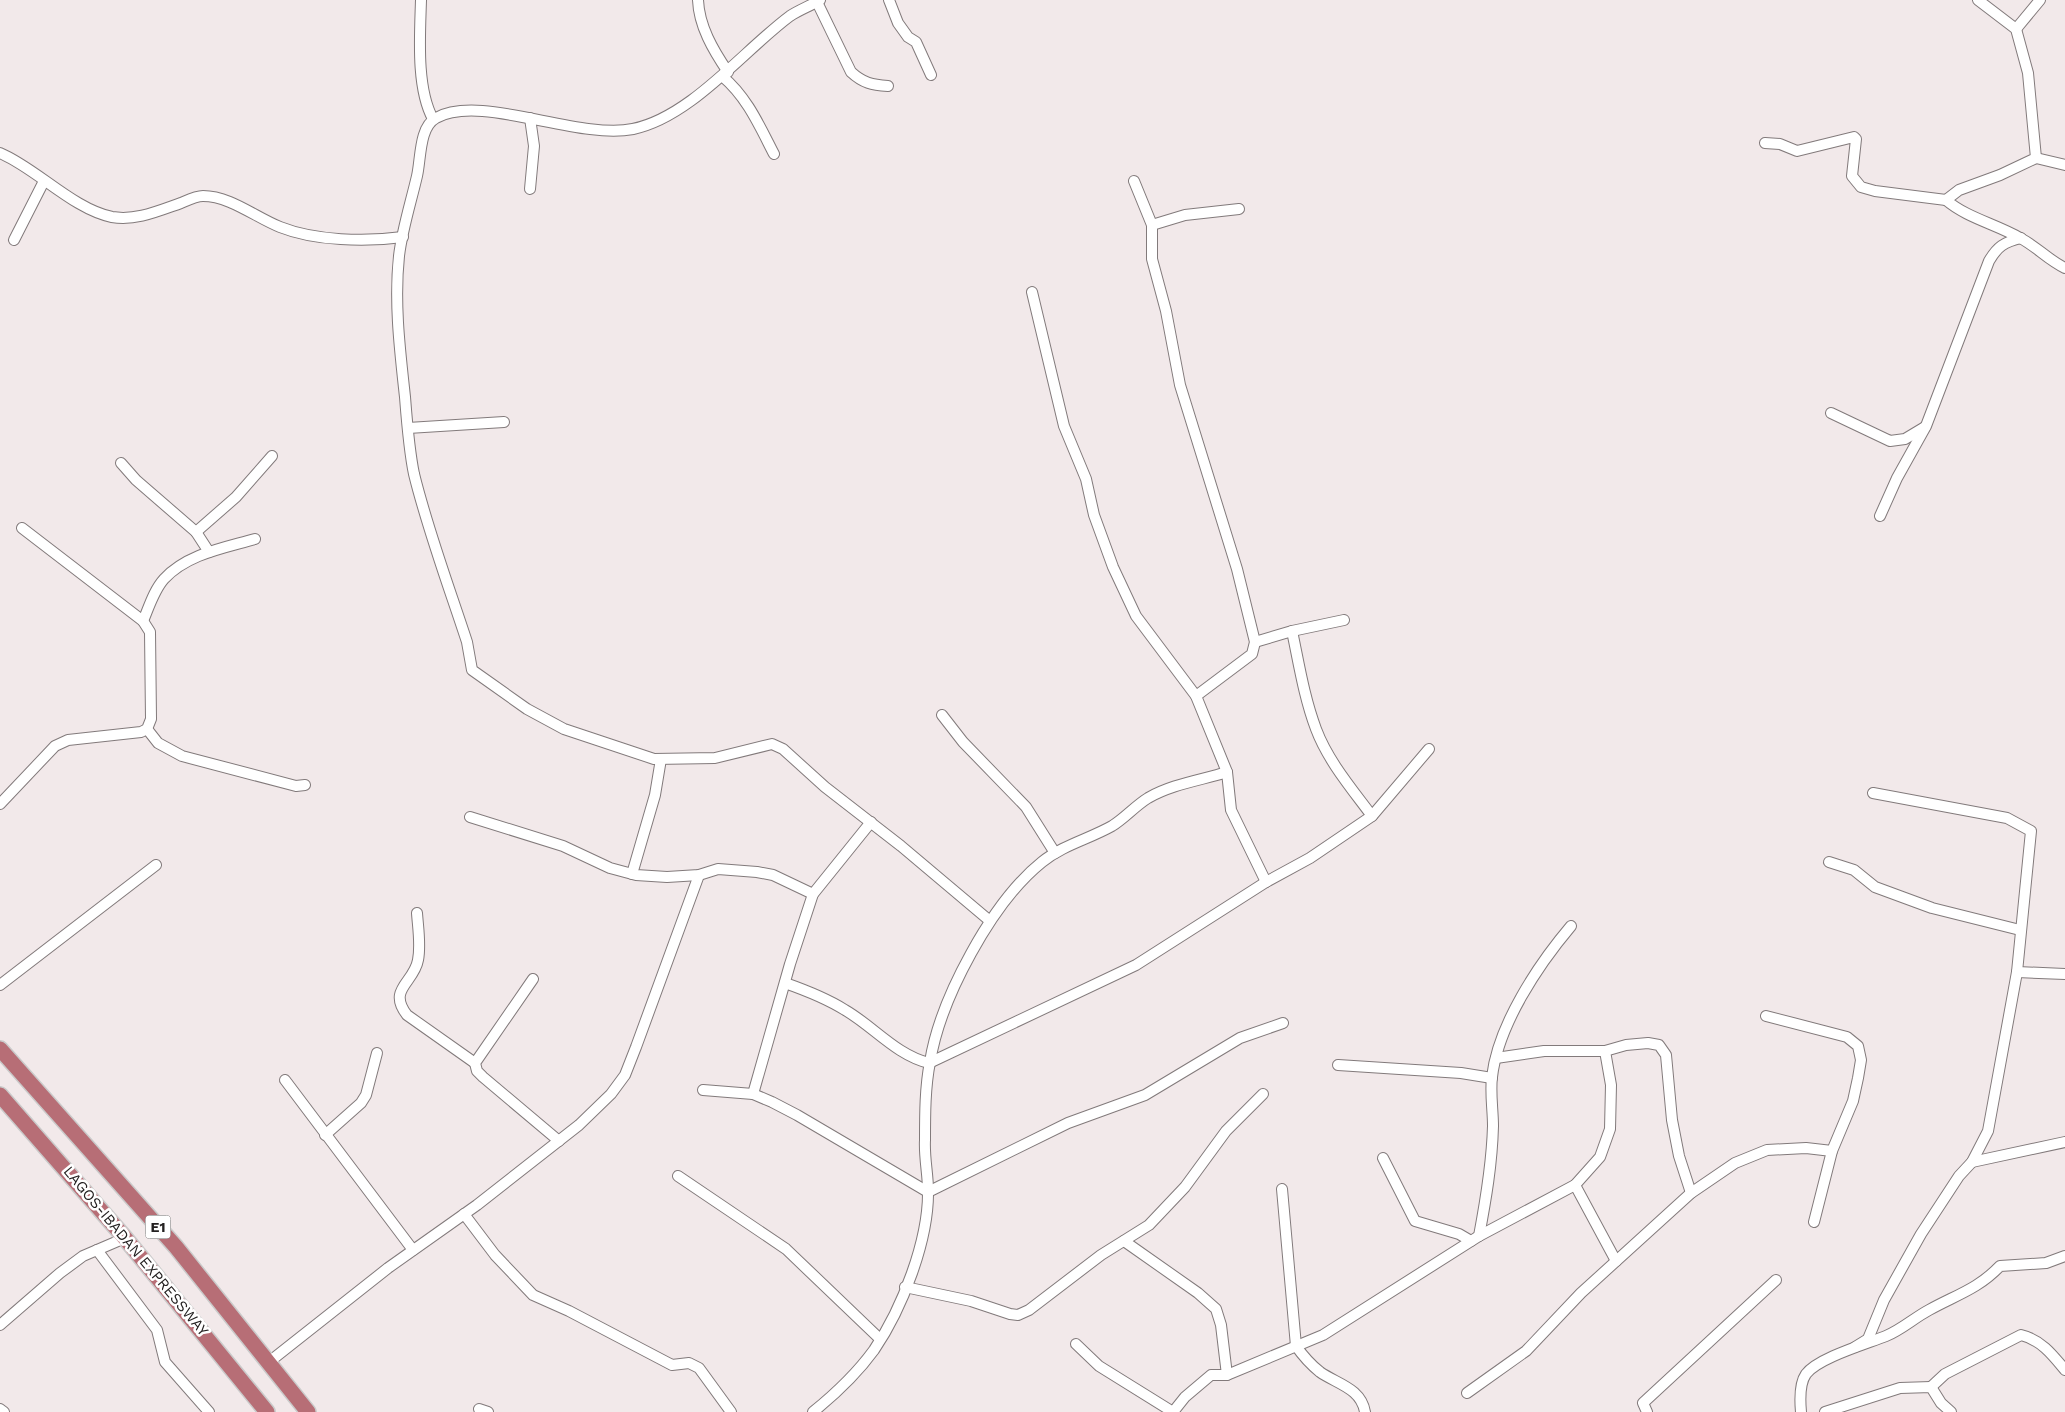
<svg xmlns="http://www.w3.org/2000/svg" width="2065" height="1412" viewBox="0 0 2065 1412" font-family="'Work Sans',sans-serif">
	<rect width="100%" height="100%" fill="#f2e9ea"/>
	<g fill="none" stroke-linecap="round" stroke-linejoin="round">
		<defs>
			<g id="minor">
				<path d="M421 0C420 35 416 88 433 119"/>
				<path d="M698 0C699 26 713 50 728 72"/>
				<path d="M820 0C810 6 799 10 790 16 744 50 691 117 633 129 577 140 480 93 436 118 419 127 421 159 417 176 411 202 402 230 399 256 394 303 400 351 405 397 407 423 409 450 414 474 428 531 449 587 467 642L472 670 527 709 564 729 654 759 715 758 772 744 783 749 825 787 901 846 990 921"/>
				<polyline points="889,0 898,23 908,37 916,42 931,75"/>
				<path d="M1978 0 2016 29 2028 73 2036 158 2000 175 1959 190 1946 200C1967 218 1996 224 2020 238 2036 246 2048 260 2065 268"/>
				<path d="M817 2 851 72C863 83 872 85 888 86"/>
				<polyline points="2016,29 2040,0"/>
				<path d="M722 76C747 97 759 125 774 154"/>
				<polyline points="530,118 534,146 530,189"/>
				<polyline points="1765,143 1780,144 1797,151 1854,137 1856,139 1852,176 1861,187 1875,191 1946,200"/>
				<path d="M0 153C36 168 73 209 112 217 136 221 158 211 181 203 188 200 196 196 203 196 230 196 255 217 280 227 315 241 366 242 403 237"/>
				<polyline points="2036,158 2065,165"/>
				<polyline points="1134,181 1152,225 1152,259 1166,311 1180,385 1237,569 1255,642 1252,654 1196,696"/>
				<polyline points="1152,225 1185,215 1239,209"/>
				<polyline points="14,240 44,181"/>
				<polyline points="1032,292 1064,426 1086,479 1094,515 1113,567 1136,616 1196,696 1227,772 1231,810 1266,882"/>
				<polyline points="1831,413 1890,441 1905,439 1925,427"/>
				<polyline points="408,428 504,422"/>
				<polyline points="121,463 136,480 196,532 209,552"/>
				<path d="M1880 516 1897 478 1926 426 1989 261C1997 247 2004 242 2021 238"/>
				<polyline points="196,532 236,497 272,456"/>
				<path d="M143 621C149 607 154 590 164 579 187 554 224 548 255 539"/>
				<path d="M1292 631C1299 664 1304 697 1316 729 1328 761 1352 789 1372 816"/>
				<polyline points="1255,642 1292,631 1344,620"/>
				<polyline points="942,715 963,742 1026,807 1055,853"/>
				<polyline points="147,729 158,743 182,756 296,786 305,785"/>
				<polyline points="0,804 55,746 68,740 141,732 147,729 151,719 150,632 143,621 22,528"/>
				<polyline points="470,817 563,846 610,868 636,875 667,877 699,875 718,869 757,872 773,875 813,894"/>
				<polyline points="1829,862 1854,870 1875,887 1932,908 2020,930"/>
				<polyline points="632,874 655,795 661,759"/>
				<path d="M417 913C418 928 421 945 418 960 414 983 387 989 407 1015L475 1063"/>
				<polyline points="2017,972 2065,974"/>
				<polyline points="533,979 475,1063 477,1071 483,1077 559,1141"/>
				<path d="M785 983C805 990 826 998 845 1010 873 1026 896 1055 929 1063L1136 965 1266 882 1310 858 1372 816 1429 749"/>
				<polyline points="0,985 156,865"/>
				<polyline points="1766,1016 1847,1037 1858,1046 1861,1060 1858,1078 1853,1101 1832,1151 1814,1222"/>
				<polyline points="1496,1058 1544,1051 1605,1051 1626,1045 1648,1043 1659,1045 1666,1055 1672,1120 1679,1156 1691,1193"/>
				<polyline points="1338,1065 1461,1073 1492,1078"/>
				<polyline points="285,1080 413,1250"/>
				<polyline points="703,1090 753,1094 772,1102 797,1115 928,1192"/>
				<polyline points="753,1094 790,964 813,894 871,822"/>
				<polyline points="325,1135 361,1103 366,1095 377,1053"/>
				<polyline points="1383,1158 1415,1221 1459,1234 1471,1241"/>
				<polyline points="1972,1162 2065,1142"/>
				<polyline points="678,1176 786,1249 880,1339"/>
				<polyline points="1575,1185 1616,1261"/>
				<path d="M1282 1189 1296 1346C1303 1356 1310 1364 1320 1372 1337 1384 1361 1388 1365 1412"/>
				<polyline points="928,1192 1068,1123 1145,1095 1240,1038 1283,1023"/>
				<polyline points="464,1214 495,1255 533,1295 569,1311 672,1365 689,1363 699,1368 731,1412"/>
				<path d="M1479 1236C1486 1199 1492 1164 1493 1126 1493 1110 1490 1093 1492 1077 1498 1025 1538 965 1571 926"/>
				<polyline points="1124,1241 1198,1293 1216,1309 1221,1325 1227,1375"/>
				<polyline points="97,1250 157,1330 165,1362 209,1412"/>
				<polyline points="905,1287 971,1301 1010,1314 1018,1315 1029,1310 1101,1255 1149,1225 1185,1187 1226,1131 1263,1094"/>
				<polyline points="0,1325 60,1273 83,1256 125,1238"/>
				<polyline points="1076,1344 1099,1366 1173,1412 1185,1397 1211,1375 1227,1375 1323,1335 1479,1236 1575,1185 1600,1157 1610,1129 1611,1085 1605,1051"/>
				<polyline points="1855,1347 1868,1339 1884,1300 1921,1234 1959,1176 1972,1162 1988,1131 2017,972 2031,831 2007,818 1873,793"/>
				<polyline points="269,1362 388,1268 477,1205 579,1125 611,1094 625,1075 636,1047 699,875"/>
				<path d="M1931 1387 1945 1374 2021 1335C2041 1340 2052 1354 2065 1370"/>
				<polyline points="1467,1393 1526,1351 1581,1293 1691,1193 1735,1163 1767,1150 1806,1148 1832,1151"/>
				<polyline points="0,1409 4,1412"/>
				<polyline points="479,1409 488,1412"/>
				<path d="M813 1412C834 1395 858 1372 874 1350 902 1309 929 1240 928 1190 928 1174 924 1157 925 1140 925 1115 925 1087 930 1062 940 999 992 902 1042 862 1063 845 1089 839 1112 826 1125 818 1135 806 1148 798 1172 784 1202 780 1227 772"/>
				<polyline points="1647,1412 1643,1403 1776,1280"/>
				<path d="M1801 1412C1800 1401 1799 1384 1806 1374 1818 1358 1866 1344 1886 1336 1901 1330 1914 1318 1929 1310 1956 1295 1978 1289 2000 1266L2046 1263 2065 1256"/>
				<polyline points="1825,1412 1900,1388 1931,1387 1941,1403 1951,1412"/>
			</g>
			<g id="highway">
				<polyline points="0,1049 176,1247 308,1412"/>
				<polyline points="0,1095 125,1238 267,1412"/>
			</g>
		</defs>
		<!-- minor casing -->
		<use href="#minor" stroke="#827a7b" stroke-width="12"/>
		<!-- highway casing -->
		<use href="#highway" stroke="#cacaca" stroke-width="18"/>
		<!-- minor -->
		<use href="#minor" stroke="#fff" stroke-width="10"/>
		<!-- highway -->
		<use href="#highway" stroke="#b76e76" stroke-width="15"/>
	</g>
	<g text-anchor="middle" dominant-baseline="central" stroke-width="5" stroke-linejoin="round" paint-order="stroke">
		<!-- shield labels -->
		<rect fill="#fff" stroke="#666464" stroke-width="1" x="145.5" y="1215.5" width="25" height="23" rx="4"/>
		<g font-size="14" font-weight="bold" fill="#242121">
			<text x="158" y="1227">E1</text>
		</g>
		<!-- street labels -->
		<g font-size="15" fill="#242121" stroke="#fff">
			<text transform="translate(136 1251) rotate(50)">LAGOS-IBADAN EXPRESSWAY</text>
		</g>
	</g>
</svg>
